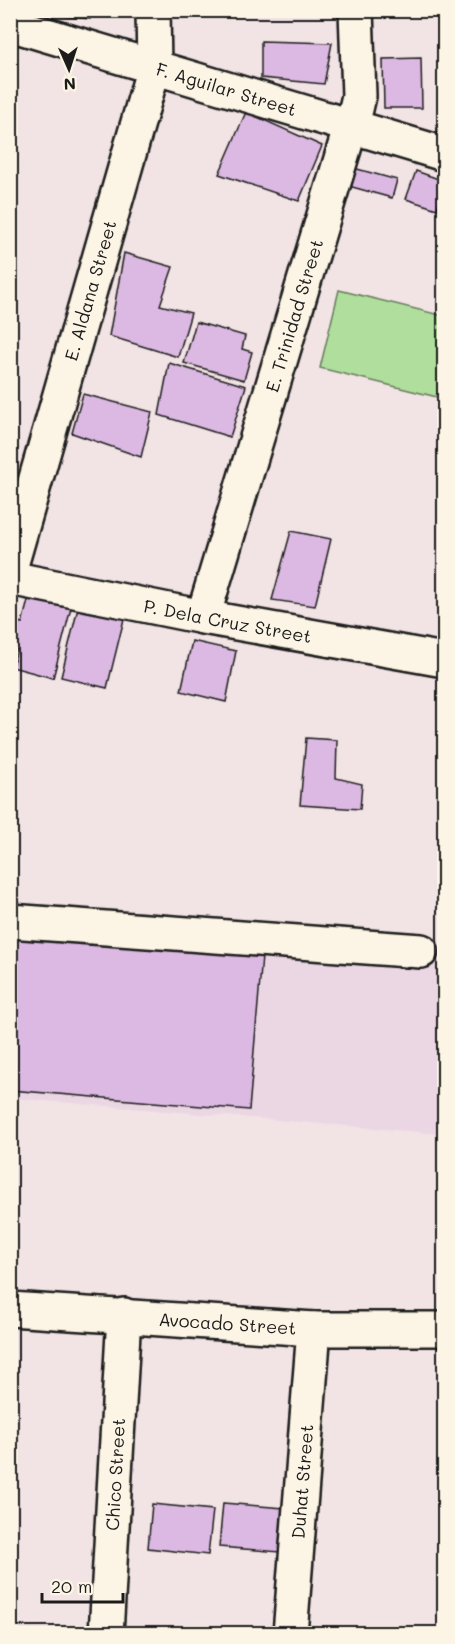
<svg xmlns="http://www.w3.org/2000/svg" width="455" height="1644" viewBox="0 0 455 1644" font-family="Mali,sans-serif">
	<rect width="100%" height="100%" fill="#f2e3e4"/>
	<filter id="ink" filterUnits="userSpaceOnUse"><feTurbulence type="fractalNoise" baseFrequency=".0167" numOctaves="2"/><feDisplacementMap in="SourceGraphic" scale="12" xChannelSelector="R" yChannelSelector="G"/><feConvolveMatrix kernelMatrix="1 2 1 2 8 2 1 2 1" color-interpolation-filters="sRGB"/></filter>
	<g filter="url(#ink)">
		<!-- built -->
		<polygon fill="#ebd6e4" points="10,930 444,960 444,1134 11,1098"/>
		<!-- green -->
		<polygon fill="#b0de9d" stroke="#667d5c" stroke-width="1.5" points="339,290 444,316 444,382 441,398 320,368"/>
		<!-- building -->
		<g fill="#dcb9e3" stroke="#1c1c1c" stroke-width="1.5">
			<polygon points="42,10 90,10 90,19 42,14"/>
			<polygon points="261,41 332,43 324,84 261,78"/>
			<polygon points="421,58 422,108 384,108 383,59"/>
			<polygon points="246,112 322,146 299,201 219,174"/>
			<polygon points="350,167 397,180 392,198 345,185"/>
			<polygon points="416,171 444,181 437,209 406,199"/>
			<polygon points="124,253 173,267 160,305 191,313 178,357 109,336"/>
			<polygon points="196,322 245,336 242,349 252,352 244,380 184,363"/>
			<polygon points="169,363 246,386 230,437 159,415"/>
			<polygon points="83,394 152,412 141,457 72,433"/>
			<polygon points="291,531 331,539 315,606 272,600"/>
			<polygon points="29,597 71,608 53,678 12,667 17,650 10,648 10,634 14,621 22,623"/>
			<polygon points="79,604 125,615 107,688 61,677"/>
			<polygon points="192,641 236,651 226,702 181,691"/>
			<polygon points="306,738 337,740 336,778 362,784 360,809 300,805"/>
			<polygon points="10,935 262,956 249,1110 10,1090"/>
			<polygon points="223,1503 284,1508 280,1552 219,1547"/>
			<polygon points="152,1504 213,1510 208,1555 148,1548"/>
		</g>
		<g fill="none" stroke-linecap="round" stroke-linejoin="round">
			<defs>
				<g id="street">
					<path id="s1" d="M10 24 444 154"/>
					<path id="s2" d="M10 569 154 67 153 10"/>
					<path id="s3" d="M10 578 203 617 444 660"/>
					<path id="s4" d="M203 617 356 109 359 96 356 10"/>
					<polyline points="10,921 421,951"/>
					<path id="s5" d="M106 1634 124 1315"/>
					<path id="s6" d="M290 1634 314 1329"/>
				</g>
				<g id="secondary">
					<path id="s7" d="M10 1309 314 1329H444"/>
				</g>
			</defs>
			<!-- street casing -->
			<use href="#street" stroke="#1c1c1c" stroke-width="38"/>
			<!-- secondary casing -->
			<use href="#secondary" stroke="#1c1c1c" stroke-width="38"/>
			<!-- street -->
			<use href="#street" stroke="#fcf5e5" stroke-width="33"/>
			<!-- secondary -->
			<use href="#secondary" stroke="#fcf5e5" stroke-width="33"/>
		</g>
	</g>
	<g text-anchor="middle" dominant-baseline="central" stroke-width="4.5" stroke-linejoin="round" paint-order="stroke">
		<!-- street labels -->
		<g font-size="18" fill="#1c1c1c" stroke="#fcf5e5">
			<text stroke="none"><textPath href="#s1" startOffset="226">F. Aguilar Street</textPath></text>
			<text stroke="none"><textPath href="#s2" startOffset="290">E. Aldana Street</textPath></text>
			<text stroke="none"><textPath href="#s4" startOffset="315">E. Trinidad Street</textPath></text>
			<text stroke="none"><textPath href="#s3" startOffset="222">P. Dela Cruz Street</textPath></text>
			<text stroke="none"><textPath href="#s7" startOffset="218">Avocado Street</textPath></text>
			<text stroke="none"><textPath href="#s5" startOffset="160">Chico Street</textPath></text>
			<text stroke="none"><textPath href="#s6" startOffset="153">Duhat Street</textPath></text>
		</g>
	</g>
	<!-- margin -->
	<rect width="455" height="1644" fill="none" stroke="#fcf5e5" stroke-width="36"/>
	<rect x="18" y="18" width="419" height="1608" fill="none" stroke="#1c1c1c" stroke-width="2" filter="url(#ink)"/>
	<!-- north arrow -->
	<g transform="translate(69 69) rotate(177)" stroke="#fcf5e5" stroke-width="4.5" paint-order="stroke">
	<path d="M0-4.5L10 22L0 15L-10 22Z" fill="#1c1c1c"/>
	<text y="-9" font-size="16" font-weight="bold" text-anchor="middle" fill="#1c1c1c">N</text>
	</g>
	<!-- scale -->
	<path d="M42 1593v9h81v-9" fill="none" stroke="#1c1c1c" stroke-width="3"/>
	<text x="51" y="1593" font-size="18" fill="#1c1c1c" stroke="#fcf5e5" stroke-width="4.5" paint-order="stroke">20 m</text>
</svg>
